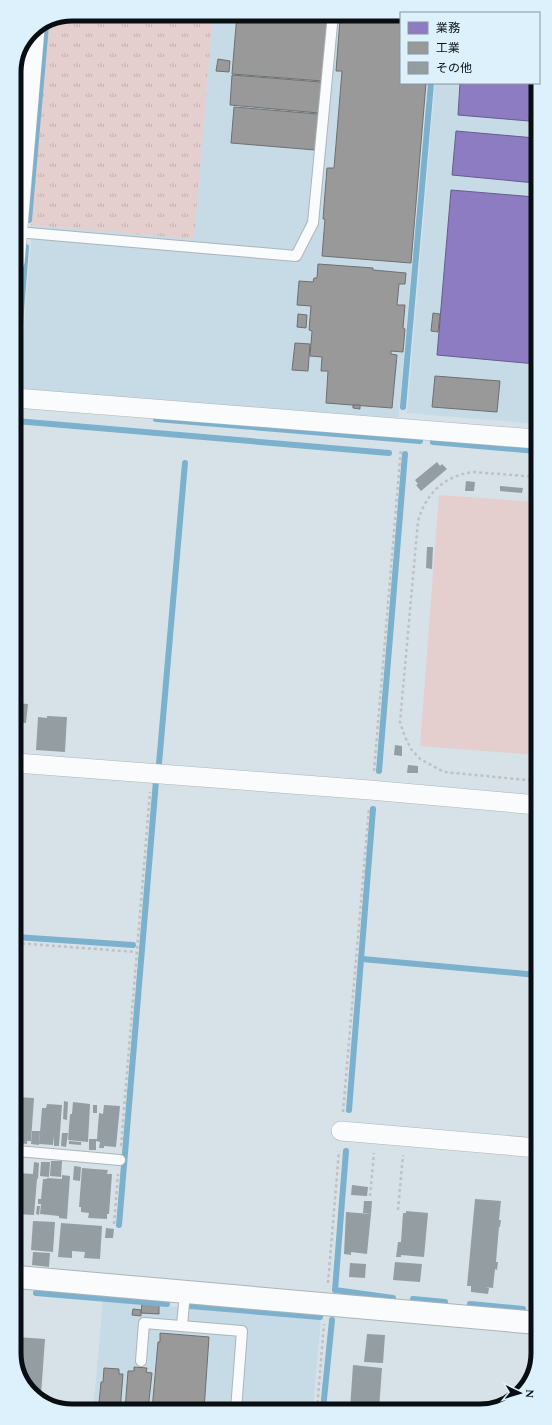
<svg xmlns="http://www.w3.org/2000/svg" width="552" height="1425" viewBox="0 0 552 1425" font-family="Spectral,'Noto Sans JP',serif">
	<defs>
		<pattern id="grass-tufts" width="24" height="20" patternUnits="userSpaceOnUse"><rect width="24" height="20" fill="#e4cece"/><path d="M3 7l-1-3M5 7V3M7 7l1-3M15 17l-1-3M17 17v-4M19 17l1-3" fill="none" stroke="#c2b0b0"/></pattern>
	</defs>
	<rect width="100%" height="100%" fill="#d7e2e8"/>
	<!-- built -->
	<g fill="#c6dbe6">
		<polygon points="213,14 401,14 401,83 427,83 398,423 19,391 31,241 31,225 194,238"/>
		<polygon points="16,64 22,64 14,162 14,68"/>
		<polygon points="435,83 535,83 536,424 407,413"/>
		<polygon points="103,1301 321,1319 313,1409 93,1411"/>
	</g>
	<!-- grass -->
	<polygon fill="url(#grass-tufts)" points="72,14 213,14 194,239 31,225 48,24"/>
	<!-- pitch -->
	<polygon fill="#e4cece" points="439,495 536,502 537,755 420,746"/>
	<!-- offices -->
	<g fill="#8e7cc3" stroke="#665b8e">
		<polygon points="460,83 532,83 529,121 458,115"/>
		<polygon points="456,131 535,138 535,183 452,175"/>
		<polygon points="451,190 535,197 536,364 437,355"/>
	</g>
	<!-- industry -->
	<g fill="#999" stroke="#6e6f70">
		<polygon points="237,14 328,14 322,81 232,74"/>
		<polygon points="345,14 401,14 401,83 426,83 411,263 322,256 325,219 323,219 327,168 334,168 342,71 336,71 340,19 344,20"/>
		<polygon points="218,59 230,61 229,72 216,71"/>
		<polygon points="14,71 20,72 14,137"/>
		<polygon points="232,75 321,82 319,113 230,105"/>
		<polygon points="234,107 318,114 315,150 231,143"/>
		<polygon points="318,264 373,268 373,270 406,273 405,284 399,284 397,305 405,305 403,328 405,329 403,352 391,351 391,354 397,355 392,408 326,403 328,371 321,371 322,357 310,356 312,331 309,330 311,306 297,305 299,281 313,282 314,278 317,278"/>
		<polygon points="433,313 440,314 438,332 431,331"/>
		<polygon points="298,314 307,315 306,328 297,327"/>
		<polygon points="295,343 310,344 308,371 292,370"/>
		<polygon points="435,376 500,381 497,412 432,407"/>
		<polygon points="353,405 360,405 360,409 353,408"/>
		<polygon points="142,1303 159,1305 159,1314 141,1313"/>
		<polygon points="133,1309 141,1310 141,1316 132,1315"/>
		<polygon points="160,1333 209,1337 204,1410 152,1410 158,1342 160,1342"/>
		<polygon points="134,1367 147,1368 146,1372 152,1373 148,1410 125,1410 128,1371 134,1371"/>
		<polygon points="104,1368 119,1369 119,1374 123,1374 120,1411 101,1411 102,1404 99,1403 101,1382 103,1382"/>
	</g>
	<g fill="none" stroke-linecap="round" stroke-linejoin="round">
		<!-- stream -->
		<g stroke="#7bb1cc" stroke-width="6">
			<polyline points="17,62 21,62"/>
			<polyline points="29,220 46,25"/>
			<polyline points="18,350 26,247"/>
			<polyline points="15,380 16,366"/>
			<polyline points="403,407 431,83"/>
			<polyline points="156,419 420,441"/>
			<polyline points="16,421 389,453"/>
			<polyline points="433,442 536,451"/>
			<polyline points="159,764 185,463"/>
			<polyline points="379,771 405,454"/>
			<polyline points="16,937 133,945"/>
			<polyline points="362,959 537,975"/>
			<polyline points="349,1110 373,809"/>
			<polyline points="346,1151 335,1290 393,1298"/>
			<polyline points="119,1225 156,781"/>
			<polyline points="36,1293 167,1304"/>
			<polyline points="413,1299 445,1302"/>
			<polyline points="470,1304 523,1309"/>
			<polyline points="190,1306 320,1317"/>
			<polyline points="323,1409 332,1320"/>
		</g>
	</g>
	<!-- building -->
	<g fill="#949da1">
		<polygon points="437,462 440,466 442,464 447,469 421,491 416,485 418,484 415,480"/>
		<polygon points="466,481 475,482 474,491 465,491"/>
		<polygon points="500,486 523,488 522,493 500,491"/>
		<polygon points="427,547 433,547 432,569 426,568"/>
		<polygon points="16,703 28,704 26,723 16,722"/>
		<polygon points="47,716 67,717 65,752 36,750 38,717 47,718"/>
		<polygon points="395,745 402,746 402,756 394,755"/>
		<polygon points="408,765 418,766 418,773 407,773"/>
		<polygon points="16,1097 34,1098 31,1141 27,1141 27,1144 19,1143 19,1140 16,1140"/>
		<polygon points="64,1101 68,1102 67,1120 63,1119"/>
		<polygon points="73,1102 90,1104 88,1142 68,1140 70,1114 72,1114"/>
		<polygon points="47,1104 62,1105 59,1146 54,1146 54,1136 53,1145 39,1144 42,1108 46,1108"/>
		<rect x="93" y="1105" width="4" height="8"/>
		<polygon points="104,1105 120,1106 116,1147 104,1146 104,1148 99,1148 100,1142 96,1141 96,1150 89,1150 89,1139 97,1139 99,1113 103,1114"/>
		<polygon points="32,1131 40,1131 39,1145 31,1144"/>
		<polygon points="62,1133 68,1133 66,1147 61,1146"/>
		<polygon points="69,1141 81,1142 81,1145 69,1144"/>
		<polygon points="51,1161 62,1161 61,1177 50,1176"/>
		<polygon points="34,1162 39,1163 38,1179 33,1178 37,1179 34,1215 17,1214 17,1178 18,1173 33,1174"/>
		<polygon points="41,1162 50,1162 49,1177 40,1176"/>
		<polygon points="74,1166 81,1167 80,1181 73,1180"/>
		<polygon points="82,1168 108,1170 107,1174 112,1174 109,1214 107,1214 107,1219 88,1218 89,1213 81,1212 81,1207 79,1207"/>
		<polygon points="62,1175 70,1176 67,1219 59,1218 59,1216 40,1214 41,1204 38,1204 38,1199 41,1199 43,1179 47,1179 47,1178 62,1179"/>
		<polygon points="352,1185 368,1187 367,1196 351,1195"/>
		<polygon points="475,1199 501,1201 499,1220 501,1220 500,1227 499,1227 496,1262 498,1262 497,1270 495,1269 493,1288 485,1287 489,1288 488,1294 471,1292 471,1286 467,1286"/>
		<polygon points="364,1201 372,1201 371,1214 363,1213"/>
		<polygon points="37,1206 40,1206 39,1215 36,1214"/>
		<polygon points="406,1211 428,1213 424,1257 401,1255 401,1257 396,1257 398,1242 401,1242 403,1213 406,1213"/>
		<polygon points="346,1212 371,1214 367,1254 351,1252 351,1255 344,1254"/>
		<polygon points="33,1221 55,1222 53,1252 31,1250"/>
		<polygon points="61,1223 102,1226 100,1259 84,1258 85,1252 72,1251 72,1258 58,1257"/>
		<polygon points="106,1228 114,1229 113,1238 105,1238"/>
		<polygon points="33,1252 50,1253 49,1267 32,1265"/>
		<polygon points="395,1262 422,1264 420,1282 393,1280"/>
		<polygon points="350,1263 366,1264 365,1278 349,1277"/>
		<polygon points="367,1334 385,1335 383,1363 364,1362"/>
		<polygon points="17,1337 45,1339 41,1395 33,1394 17,1371"/>
		<polygon points="353,1365 382,1368 379,1409 350,1409"/>
	</g>
	<g fill="none" stroke-linecap="round" stroke-linejoin="round">
		<defs>
			<g id="lane">
				<polyline points="17,232 296,256 313,223 333,14"/>
				<polyline points="17,1151 120,1160"/>
				<polyline points="182,1326 185,1292"/>
				<polyline points="141,1361 144,1323 242,1331 236,1410"/>
			</g>
			<g id="street">
				<polyline points="15,262 35,29"/>
				<polyline points="15,398 536,439"/>
				<polyline points="16,763 370,790 537,805"/>
				<polyline points="341,1131 538,1148"/>
			</g>
			<polyline id="secondary" points="17,1277 538,1323"/>
		</defs>
		<!-- lane casing -->
		<use href="#lane" stroke="#acb4b9" stroke-width="12"/>
		<!-- street casing -->
		<use href="#street" stroke="#acb4b9" stroke-width="20"/>
		<!-- secondary casing -->
		<use href="#secondary" stroke="#acb4b9" stroke-width="24"/>
		<!-- path -->
		<g stroke="#bec1c3" stroke-width="2.5" stroke-dasharray="3 3" stroke-linecap="butt">
			<path d="M536 477 474 472C445 475 426 493 418 521L400 722 405 737 411 749 420 759 444 772 537 781"/>
			<polyline points="374,771 401,448"/>
			<polyline points="16,943 136,952"/>
			<polyline points="343,1112 369,808"/>
			<polyline points="121,1146 150,792"/>
			<polyline points="370,1196 374,1153"/>
			<polyline points="398,1210 403,1155"/>
			<polyline points="114,1224 118,1174"/>
			<polyline points="328,1283 339,1151"/>
			<polyline points="317,1409 324,1324"/>
		</g>
		<!-- lane -->
		<use href="#lane" stroke="#f9fbfc" stroke-width="10"/>
		<!-- street -->
		<use href="#street" stroke="#f9fbfc" stroke-width="19"/>
		<!-- secondary -->
		<use href="#secondary" stroke="#f9fbfc" stroke-width="22"/>
	</g>
	<!-- crop -->
	<path d="M0 0H552V1425H0ZM72 21H480A51 51 0 0 1 531 72V1353A51 51 0 0 1 480 1404H72A51 51 0 0 1 21 1353V72A51 51 0 0 1 72 21Z" fill="#ddf1fc" fill-rule="evenodd"/>
	<path fill="none" stroke="#080e12" stroke-width="5" d="M72 21H480A51 51 0 0 1 531 72V1353A51 51 0 0 1 480 1404H72A51 51 0 0 1 21 1353V72A51 51 0 0 1 72 21Z"/>
	<!-- legend -->
	<rect x="400" y="12" width="140" height="72" fill="#ddf1fc" stroke="#88969e"/>
	<rect x="408" y="22" width="20" height="12" fill="#8e7cc3" stroke="#88969e"/>
	<text x="436" y="32" font-size="12" fill="#080e12">業務</text>
	<rect x="408" y="42" width="20" height="12" fill="#999999" stroke="#88969e"/>
	<text x="436" y="52" font-size="12" fill="#080e12">工業</text>
	<rect x="408" y="62" width="20" height="12" fill="#949da1" stroke="#88969e"/>
	<text x="436" y="72" font-size="12" fill="#080e12">その他</text>
	<!-- north arrow -->
	<g transform="translate(520 1393) rotate(94)" stroke="#ddf1fc" stroke-width="3" paint-order="stroke">
	<path d="M0-3L7 15L0 10L-7 15Z" fill="#080e12"/>
	<text y="-6" font-size="11" font-weight="bold" text-anchor="middle" fill="#080e12">N</text>
	</g>
</svg>
